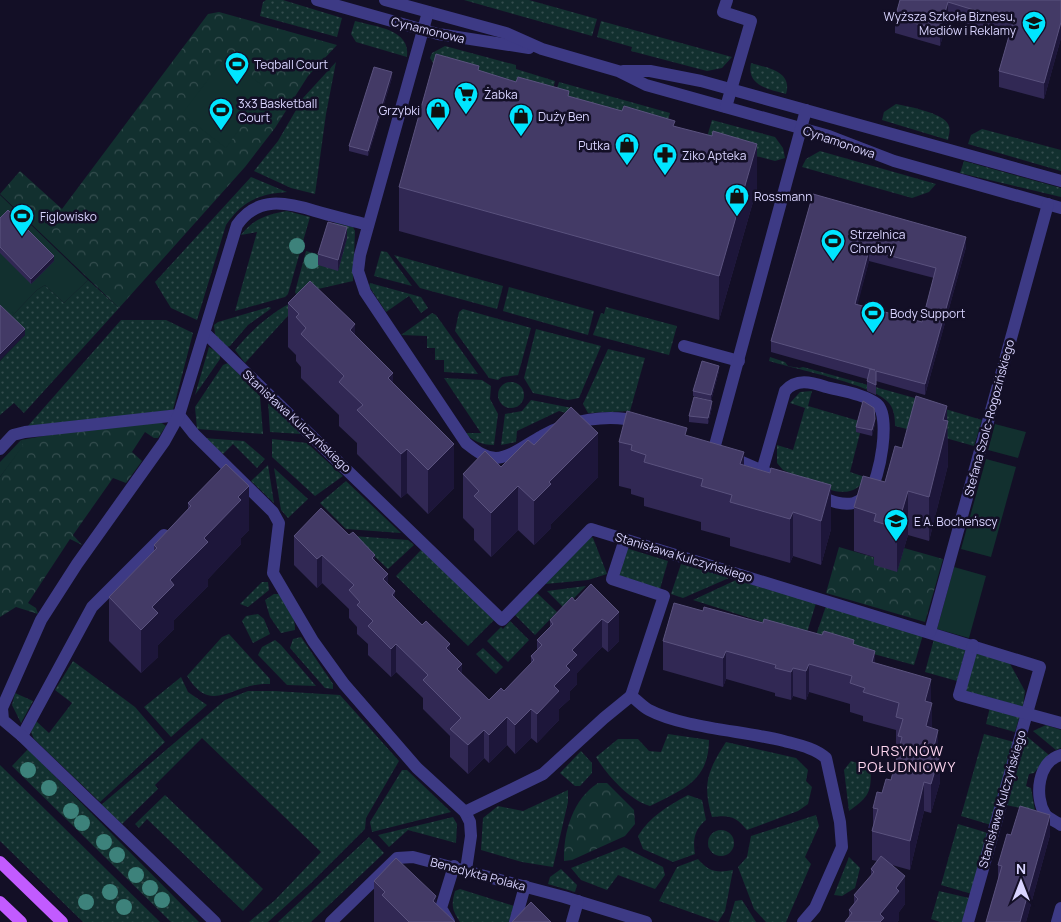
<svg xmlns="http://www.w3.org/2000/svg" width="1061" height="922" viewBox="0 0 1061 922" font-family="Manrope,sans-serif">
	<defs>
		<pattern id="grass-dots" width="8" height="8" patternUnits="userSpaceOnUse" patternTransform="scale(1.25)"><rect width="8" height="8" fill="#12302f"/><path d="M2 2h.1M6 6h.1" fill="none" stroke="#344d4e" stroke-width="1.8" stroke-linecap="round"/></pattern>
		<pattern id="park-crowns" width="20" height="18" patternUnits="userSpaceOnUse" patternTransform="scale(1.25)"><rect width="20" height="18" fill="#12302f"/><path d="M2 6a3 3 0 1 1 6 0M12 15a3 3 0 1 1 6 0" fill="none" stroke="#344d4e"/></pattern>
	</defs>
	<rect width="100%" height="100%" fill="#130f26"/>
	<!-- grass -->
	<g fill="url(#grass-dots)">
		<polygon points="266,0 283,0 342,18 337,37 260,16 263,2"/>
		<polygon points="464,0 529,0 597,19 592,36"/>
		<path d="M355 21C376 27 411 29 407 57L356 42 351 34Z"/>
		<polygon points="601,21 732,57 722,68 707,71 631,51 632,47 597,37"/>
		<polygon points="445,46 516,65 516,69 555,81 552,94 435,66 430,58 432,53"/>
		<polygon points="336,62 326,114 315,194 291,188 254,171 278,141 303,98"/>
		<path d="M751 63C767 68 793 71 786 94 769 89 746 86 751 63Z"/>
		<polygon points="559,82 670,113 665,130 555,95"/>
		<path d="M896 104C907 106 943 113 948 124 951 129 949 134 948 140L882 120 884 112Z"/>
		<polygon points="712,120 775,137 783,148 785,158 775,161 756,156 757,151 707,137"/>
		<polygon points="982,129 1061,150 1061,171 968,144 971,135"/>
		<polygon points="820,151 936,184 929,192 912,198 802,167 806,159"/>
		<polygon points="964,161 1061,188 1061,197 960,173"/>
		<path d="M251 177 287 192C259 194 242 201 226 225L197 320 171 308 155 282Z"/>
		<path d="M287 211 310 217 288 294 285 297 235 311 257 232 241 235C253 219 268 214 287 211Z"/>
		<polygon points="336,223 353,227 355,231 353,281 296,294 295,292 306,251 321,255 330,226"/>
		<polygon points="381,251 387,252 412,286 374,276"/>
		<polygon points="394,255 503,286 497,309 420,288"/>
		<polygon points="88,280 119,308 24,413 14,403 0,415 0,361 25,335 9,319 37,290 45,285 64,303"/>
		<polygon points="370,283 421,297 428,308 421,313 409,296 386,312 369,286"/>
		<polygon points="509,287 594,311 588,335 503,311"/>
		<path d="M306 296 245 363 235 350C254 327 277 307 306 296Z"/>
		<polygon points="269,307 271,308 269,310 248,325 230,346 226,347 215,335 214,325 218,322"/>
		<polygon points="606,307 677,326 669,355 593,335 601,313 604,314"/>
		<polygon points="463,309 531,328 518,375 502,377 498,380 489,378 455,331 459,312"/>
		<polygon points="432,313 436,315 478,374 444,372 444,360 435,360 435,348 427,348 427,336 401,335"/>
		<polygon points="121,320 166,320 193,333 173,410 27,427"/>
		<polygon points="536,329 601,346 579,398 568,400 533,393 524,378"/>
		<polygon points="209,347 220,354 220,359 195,395"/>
		<polygon points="608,349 645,358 630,411 588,413 583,404"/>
		<path d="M770 357 785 362 788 366 799 368 803 367 922 400 915 431 895 426C895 417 894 407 887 401 870 384 795 369 769 361Z"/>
		<polygon points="228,363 260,396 263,434 197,429 195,407 223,365"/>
		<path d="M444 378 482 380 491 386 490 399 498 414 494 445C481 445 474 441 464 433H481Z"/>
		<circle cx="511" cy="395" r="13"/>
		<path d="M812 391 808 406 859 421 856 432 860 433 850 472 865 477C852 510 806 479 783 470L777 463V445L793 450 805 408 790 403 800 392Z"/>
		<polygon points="531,400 572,408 566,413 559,411 517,431 516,442 501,445 505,414 522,411"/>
		<polygon points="268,402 302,434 270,432"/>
		<polygon points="932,405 982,420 974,446 924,432"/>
		<polygon points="203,438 244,441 265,459 257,468 233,444 223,454"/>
		<polygon points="272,439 307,443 343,476 315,496 272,457"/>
		<polygon points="268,465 274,503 251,481"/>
		<polygon points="274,468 308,499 288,518 281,510"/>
		<polygon points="346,481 401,533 346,529 320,503"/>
		<polygon points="353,536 408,540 414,545 388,569"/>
		<polygon points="589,536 593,538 607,574 588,580 545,584"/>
		<polygon points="626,548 668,561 660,589 617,576"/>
		<polygon points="422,549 494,620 468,646 396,576"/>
		<polygon points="681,564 729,578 683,598 671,594"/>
		<polygon points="736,580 816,603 806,636 693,600"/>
		<polygon points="262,582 268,582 269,590 248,607 240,604"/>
		<polygon points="586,586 564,608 547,591"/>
		<polygon points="537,593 557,612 535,635 515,615"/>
		<path d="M274 594H280C287 603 296 619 295 630L281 633 270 617 265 600Z"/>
		<polygon points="826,606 923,635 914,665 815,638"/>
		<polygon points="258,614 264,619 270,634 253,643 242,621 246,616"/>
		<polygon points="510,621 529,640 508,662 487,641 501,627 503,629"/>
		<path d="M229 634 270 679V684C232 682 212 717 187 676L222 637Z"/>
		<polygon points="301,637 333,684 333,689 325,688 290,648 293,639"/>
		<polygon points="934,639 966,648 957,681 925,672"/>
		<polygon points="275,640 281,645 316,686 287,685 258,655 262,647"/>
		<polygon points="483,648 503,667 496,674 476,654"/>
		<polygon points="976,652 1009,662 1025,691 1023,707 965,691"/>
		<polygon points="73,661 135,707 165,742 100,802 34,739 31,732 36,721 49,733 72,703 55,690"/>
		<polygon points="181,677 188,692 207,705 171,737 144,707"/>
		<polygon points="248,691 274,691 340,695 399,761 366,818 365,829 311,883 268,922 249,922 275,900 321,852 202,738 155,785 158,789 122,824 101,805 225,700"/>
		<polygon points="15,693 33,701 21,723 12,705"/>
		<polygon points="990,707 1020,715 1015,732 986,724"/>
		<polygon points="1046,725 1061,730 1061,748 1056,750 1033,731"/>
		<path d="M668 734 709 740C709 781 682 790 650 806 629 800 607 775 596 757L618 739H638L649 751 661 752Z"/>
		<polygon points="984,734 1014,742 991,825 961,816"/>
		<polygon points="1024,734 1049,755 1034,773 1029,774 1026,786 1031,788 1035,811 1006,805"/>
		<path d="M726 742 796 758 808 770 806 781 812 787 808 804 798 811 747 830C736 816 729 815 712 817 702 784 708 770 726 742Z"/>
		<polygon points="28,749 199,922 171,922 12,766"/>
		<polygon points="581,751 592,763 592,773 580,786 575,786 560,773"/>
		<path d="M851 761 871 767C871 792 870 796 849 811L844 770Z"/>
		<polygon points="0,765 160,922 83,922 0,841"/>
		<polygon points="402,770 407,770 451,812 372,832 370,822"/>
		<polygon points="568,790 568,802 553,867 522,862 481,850 483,818 498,806 523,811"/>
		<polygon points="165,795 263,889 243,911 147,819 139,828 135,824"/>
		<path d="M688 795 702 800 706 820C694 830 693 839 695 854L673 862 643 849 638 836C650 816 668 806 688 795Z"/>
		<polygon points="816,815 819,826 805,857 811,864 786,922 766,922 754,909 738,867 747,857 751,836"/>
		<polygon points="453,817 457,824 456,843 408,830 389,847 378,835"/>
		<polygon points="958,824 988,833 972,894 941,885"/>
		<circle cx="721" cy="843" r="13"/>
		<polygon points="369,837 384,853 311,922 278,922"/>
		<polygon points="624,847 663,867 665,875 655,889 618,875 607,890 581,880 571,868"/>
		<polygon points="849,857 860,868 855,888 842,896 834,895"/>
		<path d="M698 859C709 872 717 873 733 870L725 911 718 922 659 901 677 867Z"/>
		<polygon points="561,869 577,885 575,892 548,884 550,877"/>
		<path d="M460 889 514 906 509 922H460C452 910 451 905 455 891Z"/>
		<polygon points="939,891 969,898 962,922 940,922 931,919"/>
		<polygon points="742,900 756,922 729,922 735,901"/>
	</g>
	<!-- park -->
	<g fill="url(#park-crowns)">
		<polygon points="219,12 337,45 308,76 275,128 245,167 119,308 0,194 20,171 62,209 208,14"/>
		<polygon points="159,421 166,426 158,438 154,438 145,432 132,452 142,461 126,483 113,478 73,535 82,545 70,539 28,603 36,608 38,614 16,607 0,617 0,477 22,446 21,440 66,432"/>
		<polygon points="839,547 876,558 904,548 943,559 925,622 826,593"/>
		<path d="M598 783H607L634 810 635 824 625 836 572 860 564 861C563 832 573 799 598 783Z"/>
	</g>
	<!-- garden -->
	<g fill="#12302f">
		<polygon points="225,57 267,89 226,148 182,114"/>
		<polygon points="0,195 88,280 64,303 45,285 37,290 9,319 25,335 0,360"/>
		<polygon points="995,424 1026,432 1018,458 988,450"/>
		<polygon points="21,440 23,446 0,477 0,462"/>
		<polygon points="986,459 1016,467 991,557 961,549"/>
		<polygon points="954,567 986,576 969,638 937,629"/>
	</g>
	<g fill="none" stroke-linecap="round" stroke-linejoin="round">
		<!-- minor -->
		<g stroke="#3d3a85" stroke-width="12">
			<polyline points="317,0 438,34 529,48"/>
			<polyline points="385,0 506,33 542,49 618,71 646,85 829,136 894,161 1061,208"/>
			<path d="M428 12 360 255 358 271 365 292 466 443C475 450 484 458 496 458 512 457 528 443 542 436 569 420 609 413 640 422"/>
			<polyline points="623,71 650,71 701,81 1061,181"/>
			<polyline points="726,107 751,21 723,12 727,0"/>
			<polyline points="205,333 502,620 591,529 1040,667 968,922"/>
			<polyline points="684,346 739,361"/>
			<polyline points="179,415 194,434 273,512 279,523 273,573 313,641 344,684 417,768 465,812 470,822 471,836 466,870"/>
			<polyline points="0,449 13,435 25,432 179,415"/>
			<polyline points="714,449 806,110"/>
			<polyline points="728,456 774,476"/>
			<path d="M762 471 785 391C796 378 811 382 826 387 841 391 864 394 877 404 891 416 880 479 869 492 866 496 859 501 854 503 841 506 829 500 817 495"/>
			<polyline points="625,539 612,579 664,596 631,696"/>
			<polyline points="930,632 1048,204"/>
			<polyline points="973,645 959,695 1061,723"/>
			<polyline points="22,736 92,607 164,535"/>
			<path d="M1061 755C1038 761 1034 796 1045 814 1048 819 1056 821 1061 825"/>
			<path d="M465 812 543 774 604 718 631 696C637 700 643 707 649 710 683 728 745 731 784 741 799 745 815 748 826 758L840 822 842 847 815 908 803 922"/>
			<path d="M215 922 22 736 3 720 2 708 41 620 77 564 164 442 179 415 237 225C257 196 286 202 315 211 332 216 350 220 368 225"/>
			<polyline points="331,922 397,858 413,857 564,897 646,922"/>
			<polyline points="449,922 441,908 454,866"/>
			<polyline points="515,922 525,886"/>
			<polyline points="572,922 578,901"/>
			<polyline points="1057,922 1061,908"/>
		</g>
		<!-- major -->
		<g stroke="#c25bff" stroke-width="12">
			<polyline points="0,862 62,922"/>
			<polyline points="0,902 21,922"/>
		</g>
	</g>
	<!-- trees -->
	<g fill="#3d827b">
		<circle cx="297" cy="246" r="8"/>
		<circle cx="312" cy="261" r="8"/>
		<circle cx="28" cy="770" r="8"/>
		<circle cx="49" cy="788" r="8"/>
		<circle cx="71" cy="811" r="8"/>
		<circle cx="82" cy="823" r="8"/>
		<circle cx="104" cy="842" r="8"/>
		<circle cx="117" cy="855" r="8"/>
		<circle cx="136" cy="875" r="8"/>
		<circle cx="150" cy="888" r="8"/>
		<circle cx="110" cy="892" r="8"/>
		<circle cx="162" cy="900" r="8"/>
		<circle cx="86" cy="902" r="8"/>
		<circle cx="124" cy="907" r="8"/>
	</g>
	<!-- wall -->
	<g fill="#312854" fill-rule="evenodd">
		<polygon points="900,0 1061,0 1061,38 1044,99 999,87 999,71 1009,36 948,18 940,46 895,33 895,18"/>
		<polygon points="479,71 675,126 757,188 719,320 399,231 399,187"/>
		<polygon points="392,78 368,156 349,151 349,146"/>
		<path d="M813 194 966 247 925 395 876 381V395L867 391V379L771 352V341ZM869 261 934 278 922 322 857 305Z"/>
		<polygon points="0,218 54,261 31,284 0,253"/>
		<polygon points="347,238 338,271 318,265 318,254"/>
		<polygon points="288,303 355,335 393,384 454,488 428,514 407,493 401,498 357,454 357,443 339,426 339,415 301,378 301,367 296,361 296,355 288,347"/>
		<polygon points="719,371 711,401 712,407 708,424 689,422 689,416 709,400 693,396 693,391"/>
		<polygon points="947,421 948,465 929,541 908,535 897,572 874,565 874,557 854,551 854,507 885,482 902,448"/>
		<polygon points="875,424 872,436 856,432 856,427"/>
		<polygon points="687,436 744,465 770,473 831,529 821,565 793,556 790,563 730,546 730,538 701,530 701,522 644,506 644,498 631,494 631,489 619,486 619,442"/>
		<polygon points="534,445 598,477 551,524 551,528 534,545 518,530 491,557 474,540 474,529 463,518 463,474 501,467"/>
		<polygon points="188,503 249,530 241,538 241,544 208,579 208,586 174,620 174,629 158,645 158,657 141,673 109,641 109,597 154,551 154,545 188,509"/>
		<polygon points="294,536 375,561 395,598 450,651 462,674 489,700 504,691 531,663 531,656 537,650 537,640 550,627 550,620 575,601 591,584 619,641 608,652 602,647 577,673 577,684 570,691 570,699 559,709 559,720 537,743 531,738 515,754 507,745 489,763 484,758 468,774 450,757 450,736 423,709 423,698 396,672 391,677 368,655 368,644 357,634 357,627 349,618 349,609 322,583 317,588 294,565"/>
		<polygon points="703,611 763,623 854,644 875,663 931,702 932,728 938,753 940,782 931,813 924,811 910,870 892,865 905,904 899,912 899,920 897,922 845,922 849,917 849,910 854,903 854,895 871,876 871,869 877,861 872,860 872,831 873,826 873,808 891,780 898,751 898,747 896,746 896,730 863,721 863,716 850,712 850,704 809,692 806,700 793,696 791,700 775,696 775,693 726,679 723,687 663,670 663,641"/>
		<polygon points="1011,835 1050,835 1026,922 986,922 998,882 998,865"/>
		<polygon points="374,881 436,904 455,922 374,922"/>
	</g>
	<!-- shaded-wall -->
	<g fill="#1d163a">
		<polygon points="948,2 948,18 940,46 940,30"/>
		<polygon points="1061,22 1061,38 1044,99 1044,83"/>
		<polygon points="392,72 392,78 368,156 368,151"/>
		<polygon points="757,144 757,188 719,320 719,276"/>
		<polygon points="347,227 347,238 338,271 338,260"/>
		<polygon points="966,237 966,247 925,395 925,384"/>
		<polygon points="869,250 869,261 855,315 855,304"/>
		<polygon points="54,256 54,261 31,284 31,279"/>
		<polygon points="355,324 355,368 350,330"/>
		<polygon points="25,329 25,335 0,360 0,354"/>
		<polygon points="719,366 719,371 711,401 711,395"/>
		<polygon points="393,373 393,417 388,378"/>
		<polygon points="712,401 712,407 708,424 708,418"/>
		<polygon points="947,406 948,465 929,541 929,497 943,420"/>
		<polygon points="875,419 875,424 872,436 872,430"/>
		<polygon points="598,433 598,477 551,524 551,528 534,545 534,501 549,482"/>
		<polygon points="454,444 454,488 428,514 428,470"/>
		<polygon points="407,449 407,493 401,498 401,454"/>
		<polygon points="744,452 744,496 740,464"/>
		<polygon points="831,485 831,529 821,565 821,521"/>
		<polygon points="249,486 249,530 241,538 241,544 208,579 208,586 174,620 174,629 158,645 158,657 141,673 141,630 152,607 170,580 238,497"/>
		<polygon points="518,486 518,530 491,557 491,513"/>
		<polygon points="908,491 908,535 897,572 897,528"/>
		<polygon points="793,512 793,556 790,563 790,519"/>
		<polygon points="322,555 322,583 317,588 317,559"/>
		<polygon points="375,555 375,583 372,558"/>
		<polygon points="388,574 388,603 383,579"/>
		<polygon points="395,591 395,620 392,595"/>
		<polygon points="619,612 619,641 608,652 608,623"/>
		<polygon points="602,619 602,647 577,673 577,684 570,691 570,699 559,709 559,720 537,743 537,714 566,666 572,650"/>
		<polygon points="396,644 396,672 391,677 391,649"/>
		<polygon points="450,644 450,673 446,648"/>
		<polygon points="726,651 726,679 723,687 723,658"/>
		<polygon points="875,651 875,679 872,662"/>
		<polygon points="462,664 462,692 457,669"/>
		<polygon points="809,664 809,692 806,700 806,671"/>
		<polygon points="793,668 793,696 791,700 791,672"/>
		<polygon points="931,679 931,708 932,703 932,731 926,755 925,701"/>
		<polygon points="531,709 531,738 515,754 515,725"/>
		<polygon points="507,717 507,745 489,763 489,735"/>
		<polygon points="484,730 484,758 468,774 468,745"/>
		<polygon points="938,730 938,758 940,754 940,782 931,813 931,784 933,751"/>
		<polygon points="924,782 924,811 910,870 910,841"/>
		<polygon points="1050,815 1050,835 1026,922 1020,922"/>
		<polygon points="905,876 905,904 899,912 899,920 897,922 880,922 880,914 896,888"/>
		<polygon points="436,896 436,922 433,901"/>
	</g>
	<!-- building -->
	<g fill="#433a66" stroke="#5a527e" fill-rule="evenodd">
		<polygon points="900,0 1061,0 1061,22 1044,83 999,71 1013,22 948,2 940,30 895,18"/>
		<polygon points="436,54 479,66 478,70 516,82 518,77 569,91 568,96 622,111 624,106 675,121 673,126 712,136 713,131 757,144 719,276 399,187"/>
		<polygon points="374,67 392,72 368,151 349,146"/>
		<path d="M813 194 966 237 925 384 876 371V385L867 381 870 369 875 370 771 341ZM869 250 936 268 922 322 855 304Z"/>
		<polygon points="8,210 54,256 31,279 0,247 0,218"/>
		<polygon points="328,222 347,227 338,260 318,254"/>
		<polygon points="310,281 355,324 350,330 393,373 388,378 454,444 428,470 407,449 401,454 357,410 363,405 339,382 344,376 301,334 306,328 296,317 299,314 288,303"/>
		<polygon points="0,305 25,329 0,354"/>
		<polygon points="702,361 719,366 711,395 693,391"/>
		<polygon points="916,396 947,406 943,420 948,421 929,497 908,491 897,528 874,521 876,514 854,507 863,476 885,482 895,446 902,448"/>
		<polygon points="694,397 712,401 708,418 689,416"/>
		<polygon points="863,401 874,408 875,419 872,430 856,427"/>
		<polygon points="571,407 598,433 549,482 551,484 534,501 518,486 491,513 474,496 479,491 463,474 485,451 501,467 528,440 534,445"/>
		<polygon points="627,411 687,428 685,435 744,452 740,464 770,473 771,468 831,485 821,521 793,512 790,519 730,502 732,495 701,486 703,479 644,462 646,455 631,450 632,445 619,442"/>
		<polygon points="226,464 249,486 238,497 241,500 204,538 208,542 170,580 174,585 152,607 158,613 141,630 109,597 157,548 154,545 191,506 188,503"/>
		<polygon points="321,508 349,535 353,532 375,555 372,558 388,574 383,579 395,591 392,595 422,625 426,621 450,644 446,648 462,664 457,669 489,700 501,688 504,691 534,660 531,656 542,645 537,640 553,624 550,620 572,597 575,601 591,584 619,612 608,623 602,619 572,650 577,655 566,666 570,670 554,686 559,691 537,714 531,709 515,725 507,717 489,735 484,730 468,745 450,729 461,718 423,680 428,675 396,644 391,649 368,626 373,621 357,605 360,602 349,590 354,585 322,555 317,559 294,536"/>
		<polygon points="674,603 703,611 704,607 763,623 764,619 822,635 824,631 854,640 853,644 875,651 872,662 931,679 925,701 932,703 926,726 938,730 933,751 940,754 931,784 924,782 910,841 872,831 878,809 873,808 877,792 882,793 886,779 891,780 902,737 898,736 903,719 896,717 899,703 863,692 865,688 850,683 852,676 809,664 806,671 793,668 791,672 775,668 776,665 726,651 723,658 663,641"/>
		<polygon points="1020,806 1050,815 1020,922 986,922 1002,866 998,865 1007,834 1011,835"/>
		<polygon points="881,856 905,876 896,888 899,891 880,914 884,918 880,922 845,922 852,913 849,910 858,899 854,895 874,872 871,869"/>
		<polygon points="396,858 436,896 433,901 455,922 409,922 382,895 385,892 374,881"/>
		<polygon points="531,902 551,922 512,922"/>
	</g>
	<!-- icons -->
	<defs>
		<symbol id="university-pin" viewBox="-11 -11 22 30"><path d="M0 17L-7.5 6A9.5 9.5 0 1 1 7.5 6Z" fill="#00e5ff" stroke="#130f26"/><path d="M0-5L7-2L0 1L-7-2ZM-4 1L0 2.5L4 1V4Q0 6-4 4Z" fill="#111"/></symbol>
		<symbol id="stadium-pin" viewBox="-11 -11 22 30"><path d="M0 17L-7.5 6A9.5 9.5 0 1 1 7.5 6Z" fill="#00e5ff" stroke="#130f26"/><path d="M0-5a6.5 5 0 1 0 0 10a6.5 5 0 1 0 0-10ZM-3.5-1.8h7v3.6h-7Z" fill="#111"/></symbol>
		<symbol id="supermarket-pin" viewBox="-11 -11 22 30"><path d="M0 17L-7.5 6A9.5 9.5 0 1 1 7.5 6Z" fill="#00e5ff" stroke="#130f26"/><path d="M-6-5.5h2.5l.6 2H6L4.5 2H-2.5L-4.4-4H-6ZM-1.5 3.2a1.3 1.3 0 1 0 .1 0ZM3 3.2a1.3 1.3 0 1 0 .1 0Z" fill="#111"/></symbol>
		<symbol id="shop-pin" viewBox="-11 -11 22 30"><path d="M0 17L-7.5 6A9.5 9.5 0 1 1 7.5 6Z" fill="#00e5ff" stroke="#130f26"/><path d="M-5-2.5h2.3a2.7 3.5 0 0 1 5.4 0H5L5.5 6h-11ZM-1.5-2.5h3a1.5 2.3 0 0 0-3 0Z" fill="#111"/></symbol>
		<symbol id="pharmacy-pin" viewBox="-11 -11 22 30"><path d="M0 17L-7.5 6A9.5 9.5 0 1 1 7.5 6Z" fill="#00e5ff" stroke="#130f26"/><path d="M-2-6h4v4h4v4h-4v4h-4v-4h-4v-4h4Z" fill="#111"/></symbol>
		<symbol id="school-pin" viewBox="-11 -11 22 30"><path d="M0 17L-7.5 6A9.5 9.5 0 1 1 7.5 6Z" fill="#00e5ff" stroke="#130f26"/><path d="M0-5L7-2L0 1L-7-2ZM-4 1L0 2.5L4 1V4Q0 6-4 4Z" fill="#111"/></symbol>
	</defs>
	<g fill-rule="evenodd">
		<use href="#university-pin" x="1020" y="9" width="28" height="38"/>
		<use href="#stadium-pin" x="223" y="50" width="28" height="38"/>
		<use href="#supermarket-pin" x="452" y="80" width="28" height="38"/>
		<use href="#stadium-pin" x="207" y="96" width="28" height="38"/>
		<use href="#shop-pin" x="424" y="96" width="28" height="38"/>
		<use href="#shop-pin" x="507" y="102" width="28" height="38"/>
		<use href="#shop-pin" x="613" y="131" width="28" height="38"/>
		<use href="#pharmacy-pin" x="651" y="141" width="28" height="38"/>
		<use href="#shop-pin" x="723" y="182" width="28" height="38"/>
		<use href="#stadium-pin" x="8" y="202" width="28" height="38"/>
		<use href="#stadium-pin" x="819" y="227" width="28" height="38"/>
		<use href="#stadium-pin" x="859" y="299" width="28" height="38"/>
		<use href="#school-pin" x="882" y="507" width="28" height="38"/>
	</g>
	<g text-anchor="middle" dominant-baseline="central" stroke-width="5" stroke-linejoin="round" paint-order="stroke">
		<!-- poi labels -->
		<g font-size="12" fill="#d9d4ff" stroke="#130f26" text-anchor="start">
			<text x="1016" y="16" text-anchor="end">Wyższa Szkoła Biznesu,<tspan x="1016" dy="14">Mediów i Reklamy</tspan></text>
			<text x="254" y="64">Teqball Court</text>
			<text x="484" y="94">Żabka</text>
			<text x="238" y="103">3x3 Basketball<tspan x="238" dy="14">Court</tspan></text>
			<text x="420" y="110" text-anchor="end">Grzybki</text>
			<text x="538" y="116">Duży Ben</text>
			<text x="610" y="145" text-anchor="end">Putka</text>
			<text x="682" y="155">Ziko Apteka</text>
			<text x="754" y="196">Rossmann</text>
			<text x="40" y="216">Figlowisko</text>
			<text x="850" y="234">Strzelnica<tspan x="850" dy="14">Chrobry</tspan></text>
			<text x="890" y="313">Body Support</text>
			<text x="914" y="521">E A. Bocheńscy</text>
		</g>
		<!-- street labels -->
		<g font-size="12" fill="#d9d4ff" stroke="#130f26">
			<text transform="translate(428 30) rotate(14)">Cynamonowa</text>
			<text transform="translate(839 142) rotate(19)">Cynamonowa</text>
			<text transform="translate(989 418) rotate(-75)">Stefana Szolc-Rogozińskiego</text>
			<text transform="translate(297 421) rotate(43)">Stanisława Kulczyńskiego</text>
			<text transform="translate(684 557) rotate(17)">Stanisława Kulczyńskiego</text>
			<text transform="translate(1002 799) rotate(-74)">Stanisława Kulczyńskiego</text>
			<text transform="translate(478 874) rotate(15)">Benedykta Polaka</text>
		</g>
		<!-- neighbourhood labels -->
		<g font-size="14" letter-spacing="1" fill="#ffd6f0" stroke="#130f26">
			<text x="907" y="750">URSYNÓW<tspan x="907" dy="16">POŁUDNIOWY</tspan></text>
		</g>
	</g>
	<!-- north arrow -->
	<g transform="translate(1021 882)" stroke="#130f26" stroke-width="4" paint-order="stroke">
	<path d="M0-4L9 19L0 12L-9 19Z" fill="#d9d4ff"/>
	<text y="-8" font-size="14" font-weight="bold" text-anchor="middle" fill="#d9d4ff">N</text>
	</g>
</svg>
